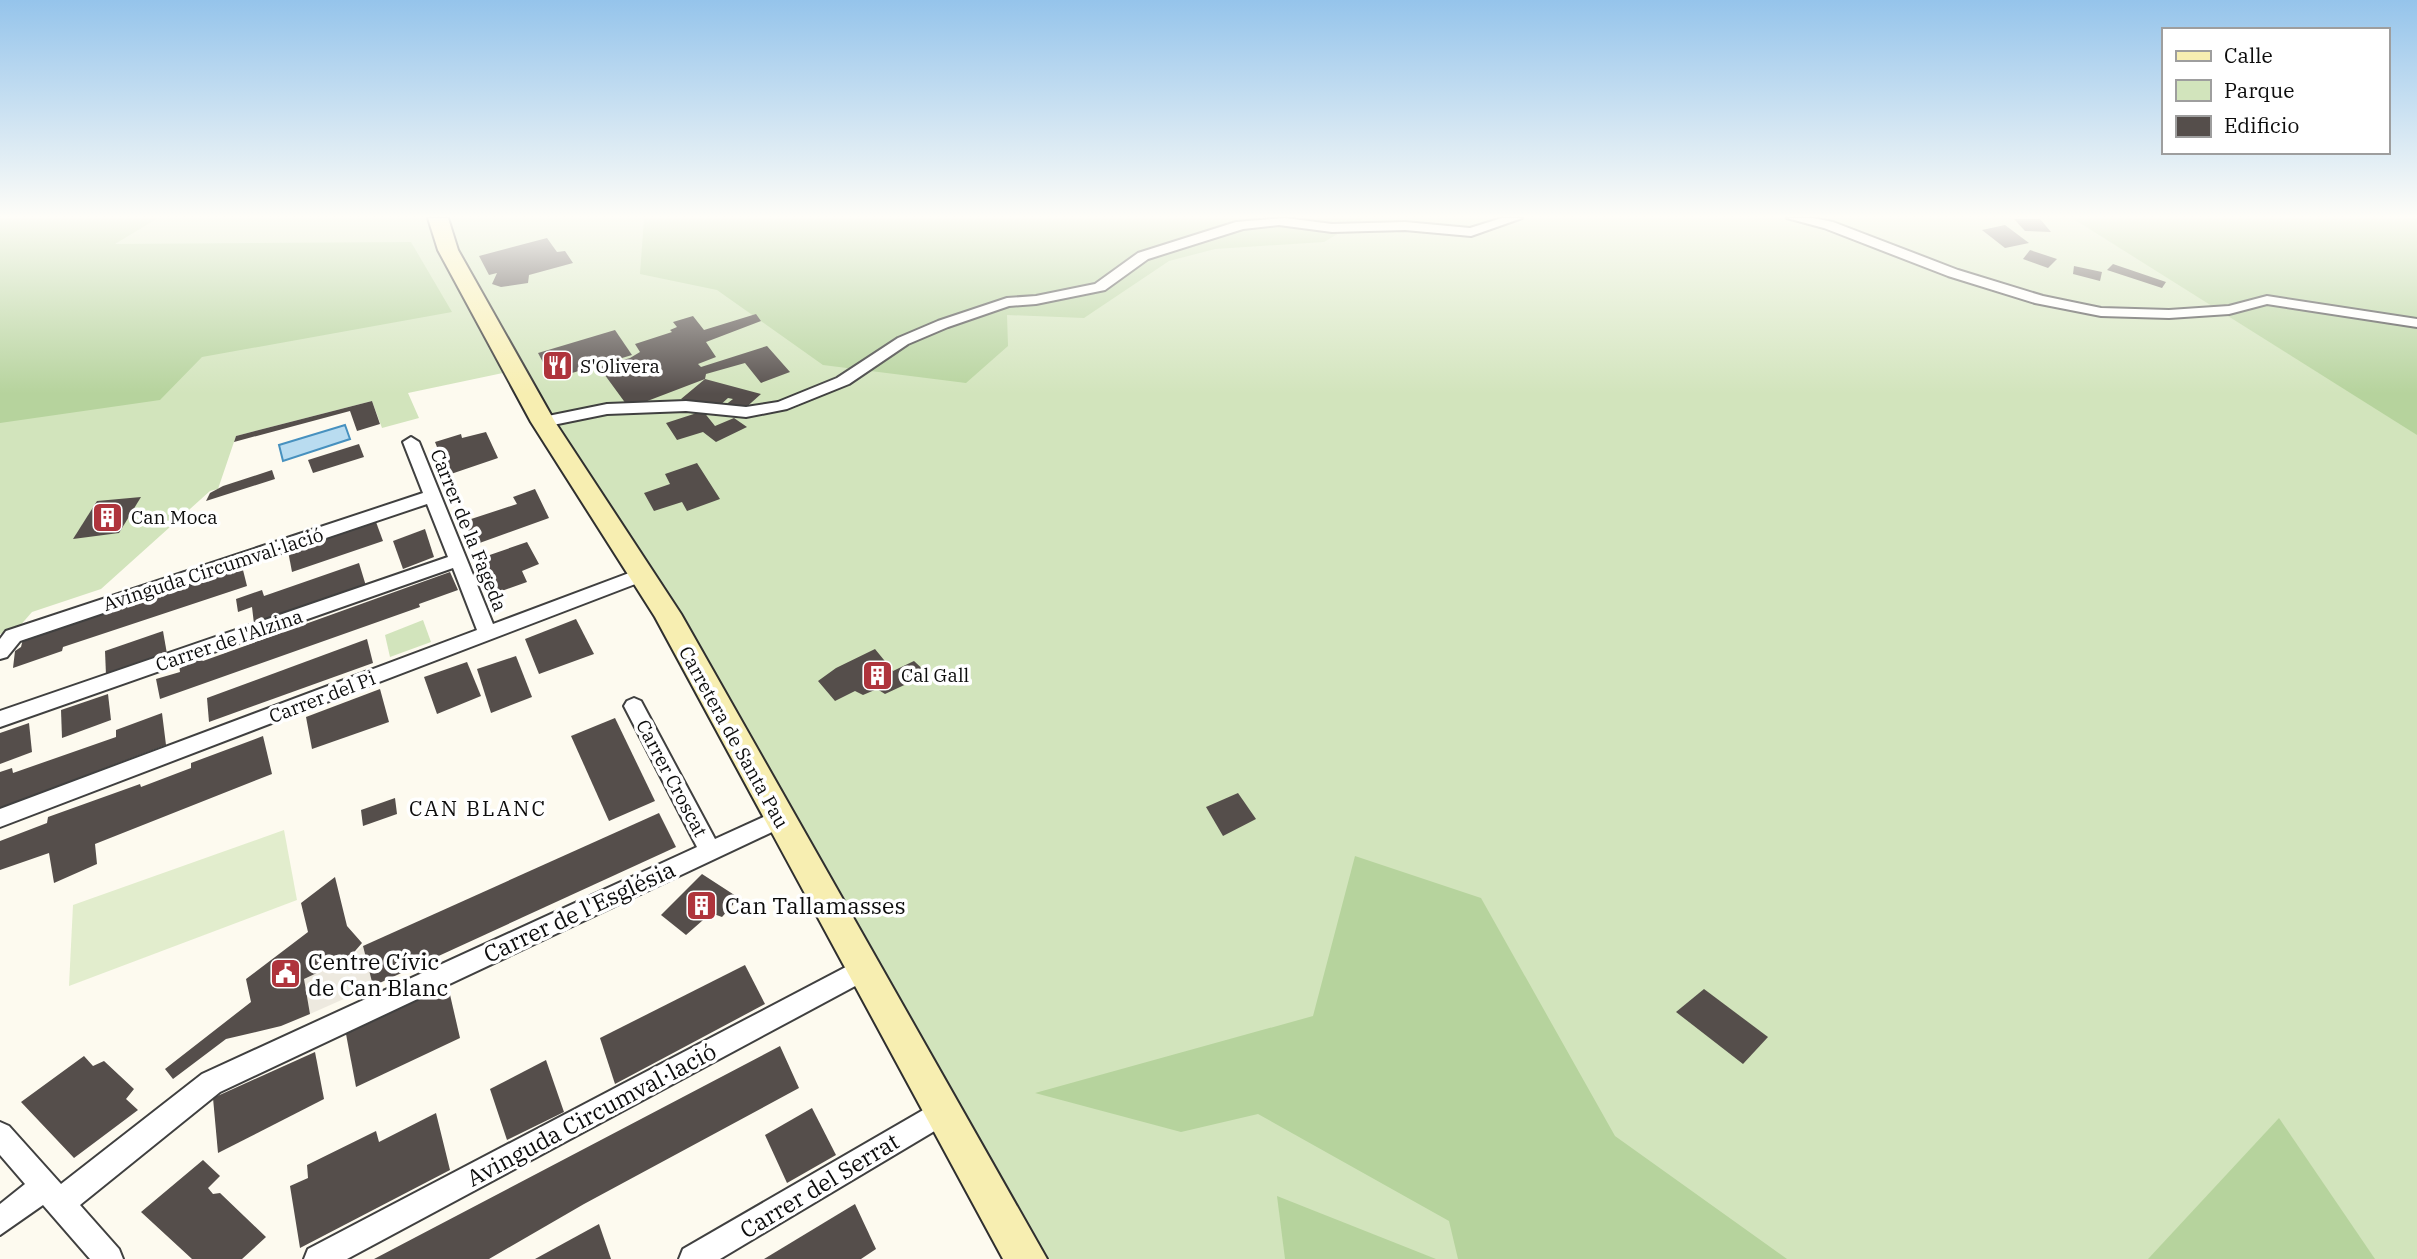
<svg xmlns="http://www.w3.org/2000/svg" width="2417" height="1259" viewBox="0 0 2417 1259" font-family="'IBM Plex Serif',serif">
	<rect width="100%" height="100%" fill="#fdfaef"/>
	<!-- green -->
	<g fill="#d2e4bc">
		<polygon points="0,218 2417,218 2417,1259 1026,1259 526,368 408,393 419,418 382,428 372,401 236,436 218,489 210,491 101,589 32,612 18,628 0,634"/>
		<polygon points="423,620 431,642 390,657 385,635"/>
	</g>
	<!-- forest -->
	<g fill="#b6d39d">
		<polygon points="0,218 158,218 115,244 411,242 452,312 202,357 160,400 0,423"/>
		<polygon points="644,218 1365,218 1324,242 1215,249 1169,261 1084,318 1007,315 1008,346 966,383 823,365 717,290 640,274"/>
		<polygon points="2072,218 2417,218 2417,435"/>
		<polygon points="1355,856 1481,898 1615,1136 1787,1259 1458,1259 1449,1221 1258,1114 1181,1132 1035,1093 1313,1016"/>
		<polygon points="2279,1118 2375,1259 2148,1259"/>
		<polygon points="1277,1196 1436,1259 1285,1259"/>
	</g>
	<!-- pitch -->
	<polygon fill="#e2edcd" points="284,830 297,900 69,986 73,905"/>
	<!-- plaza -->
	<polygon fill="#ede9df" points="363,946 373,986 310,1014 304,979 349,958"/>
	<!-- water -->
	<polygon fill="#b9dcf0" stroke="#4791bf" stroke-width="2" points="345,425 350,439 283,461 279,445"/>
	<!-- building -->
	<g fill="#554e4b">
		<polygon points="2014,219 2040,219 2051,232 2025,231"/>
		<polygon points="2005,225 2029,243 2005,248 1982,230"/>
		<polygon points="547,238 557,252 565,251 573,263 529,275 528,283 501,287 492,284 497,273 489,275 479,256"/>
		<polygon points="2030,250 2057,259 2048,268 2023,259"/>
		<polygon points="2113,264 2166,282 2162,288 2107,270"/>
		<polygon points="2074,266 2102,272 2100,281 2073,274"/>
		<polygon points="756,314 761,321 706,342 716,357 698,364 701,367 767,346 790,372 761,383 745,363 706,374 705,379 629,408 599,367 630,358 640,352 635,344 672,332 670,330 677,327 673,322 693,316 704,330"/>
		<polygon points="615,330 632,355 552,379 538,353"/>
		<polygon points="705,379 761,394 742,411 724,406 733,399 728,398 718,407 681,399"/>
		<polygon points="372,401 380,424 357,431 350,411 234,442 236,436"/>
		<polygon points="703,411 715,426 734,418 747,427 716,442 703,432 677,440 666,423"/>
		<polygon points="486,432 498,458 448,475 435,442 461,434 462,438"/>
		<polygon points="359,444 364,457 313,473 308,460"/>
		<polygon points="697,463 720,499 687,511 682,502 654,511 644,493 670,484 665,474"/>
		<polygon points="272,470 275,479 206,501 210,493 223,486"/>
		<polygon points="535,489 549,518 474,545 465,521 517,504 513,497"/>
		<polygon points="141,497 119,533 73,539 97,501"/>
		<polygon points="376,522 383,541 292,572 288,551"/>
		<polygon points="425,529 434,557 403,569 393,541"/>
		<polygon points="527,542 539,564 522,571 527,582 496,593 481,558"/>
		<polygon points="359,563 366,586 254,624 252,607 238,612 236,599 262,590 264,596"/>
		<polygon points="242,566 247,586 63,647 62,651 13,668 15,651 21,647 23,639"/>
		<polygon points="450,572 458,590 419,604 420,607 160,699 156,679 180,672 179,665 200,658 203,661"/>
		<polygon points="576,619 594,654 539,674 525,639"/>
		<polygon points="163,631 167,654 106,675 105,651"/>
		<polygon points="367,639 373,663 209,722 207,698"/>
		<polygon points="875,649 893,671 914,661 928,674 885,694 877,689 863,695 855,691 835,701 818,681 836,668"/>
		<polygon points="516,656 532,697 491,713 477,669"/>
		<polygon points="467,662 481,696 437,714 424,677"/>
		<polygon points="380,689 389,722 312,749 306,717"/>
		<polygon points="108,694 111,720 62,738 61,710"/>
		<polygon points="162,713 166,745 0,808 0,772 12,768 13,773 116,737 116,730"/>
		<polygon points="615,718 655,801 609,821 571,736"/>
		<polygon points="29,723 32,752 0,764 0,733"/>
		<polygon points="263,736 272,774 95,844 97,864 54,883 49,853 0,870 0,841 47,823 48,817 140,784 141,787 191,768 191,763"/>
		<polygon points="1238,793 1256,819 1223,836 1206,807"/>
		<polygon points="395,798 397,814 363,826 361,810"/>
		<polygon points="659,813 676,847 373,986 363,946"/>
		<polygon points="702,874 739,898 722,917 711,913 686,935 661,915"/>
		<polygon points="335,877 347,926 362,943 349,958 304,979 310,1014 281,1026 226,1039 173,1079 165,1069 251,1002 246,979 308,932 301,903"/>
		<polygon points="745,965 765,1004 615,1084 600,1038"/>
		<polygon points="448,986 460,1038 356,1087 346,1034"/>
		<polygon points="1704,989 1768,1037 1743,1064 1676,1012"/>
		<polygon points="780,1046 799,1088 584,1204 489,1259 374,1259"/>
		<polygon points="315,1052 324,1099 218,1153 213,1098"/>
		<polygon points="84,1056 93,1066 104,1061 134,1089 126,1099 138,1110 74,1158 21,1102"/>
		<polygon points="546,1060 564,1112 507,1140 490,1089"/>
		<polygon points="812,1108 836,1155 787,1183 765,1135"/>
		<polygon points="436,1113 450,1170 300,1248 290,1186 308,1178 307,1165 376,1131 379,1142"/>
		<polygon points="203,1160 220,1176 208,1188 213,1194 220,1193 266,1237 242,1259 192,1259 141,1212"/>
		<polygon points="855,1204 876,1249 861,1259 764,1259"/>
		<polygon points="599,1224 611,1259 535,1259"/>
	</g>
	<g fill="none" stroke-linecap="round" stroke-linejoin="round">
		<defs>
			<g id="street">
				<polygon points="1285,218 1332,224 1405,222 1470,228 1502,218 1522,218 1471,236 1405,230 1332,232 1279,225 1243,229 1148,259 1105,290 1036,304 1009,306 948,327 908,344 849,384 787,409 746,417 686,411 607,414 543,427 535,422 543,417 607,404 686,401 746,407 778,402 837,378 898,338 938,321 1007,298 1036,296 1095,284 1138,253 1236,222"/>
				<polygon points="1787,218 1813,218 1833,222 1958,270 2043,296 2101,308 2169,310 2229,306 2267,296 2417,319 2417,327 2267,304 2229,314 2169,318 2101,316 2035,303 1948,276 1824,228"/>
				<polygon points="411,437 419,442 493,624 637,570 644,568 653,574 651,578 0,827 0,809 477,630 453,568 0,727 0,711 448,557 427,504 20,641 7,657 0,659 0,639 6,631 423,493 403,442"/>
				<polygon points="634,698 641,701 715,839 779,810 787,813 790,819 787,825 220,1092 80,1205 119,1249 123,1259 90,1259 43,1205 0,1235 0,1204 25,1184 0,1155 0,1122 9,1126 61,1184 202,1074 697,847 624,706 627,701"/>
				<polygon points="863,958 872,961 875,969 872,977 347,1259 304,1259 308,1249"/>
				<polygon points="944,1098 953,1102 957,1111 953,1120 720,1259 679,1259 683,1249"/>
			</g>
			<polygon id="secondary" points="428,218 448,218 458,250 555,422 681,614 1047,1259 1003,1259 655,617 531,422 438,250"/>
		</defs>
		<!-- street casing -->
		<use href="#street" stroke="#404040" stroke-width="4"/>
		<!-- secondary casing -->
		<use href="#secondary" stroke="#2f2f2f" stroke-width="4"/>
		<!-- street -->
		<use href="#street" fill="#fff" fill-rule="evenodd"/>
		<!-- secondary -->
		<use href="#secondary" fill="#f7eeb1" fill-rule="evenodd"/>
	</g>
	<!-- sky -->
	<linearGradient id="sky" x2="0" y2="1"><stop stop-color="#95c4eb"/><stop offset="0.55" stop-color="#fefdf8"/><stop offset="1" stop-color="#fefdf8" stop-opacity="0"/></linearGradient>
	<rect width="2417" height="394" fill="url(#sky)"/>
	<!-- icons -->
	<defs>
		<symbol id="restaurant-square" viewBox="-11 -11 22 22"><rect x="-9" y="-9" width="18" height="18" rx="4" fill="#af343c" stroke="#fff"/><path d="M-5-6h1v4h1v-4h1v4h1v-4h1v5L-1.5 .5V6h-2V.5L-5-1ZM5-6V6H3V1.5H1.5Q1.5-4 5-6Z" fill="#fff"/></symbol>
		<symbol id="building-square" viewBox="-11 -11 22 22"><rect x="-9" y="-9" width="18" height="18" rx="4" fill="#af343c" stroke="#fff"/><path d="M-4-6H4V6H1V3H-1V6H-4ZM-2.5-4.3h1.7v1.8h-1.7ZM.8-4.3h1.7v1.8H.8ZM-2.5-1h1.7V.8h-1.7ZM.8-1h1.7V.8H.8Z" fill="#fff"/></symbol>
		<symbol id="civic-square" viewBox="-11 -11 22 22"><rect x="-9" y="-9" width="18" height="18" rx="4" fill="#af343c" stroke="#fff"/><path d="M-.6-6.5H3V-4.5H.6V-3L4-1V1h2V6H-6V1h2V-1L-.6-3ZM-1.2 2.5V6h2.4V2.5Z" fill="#fff"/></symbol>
	</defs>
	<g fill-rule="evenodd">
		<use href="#restaurant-square" x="540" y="348" width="35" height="35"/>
		<use href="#building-square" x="90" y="500" width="35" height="35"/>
		<use href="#building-square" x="860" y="658" width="35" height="35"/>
		<use href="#building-square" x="684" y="888" width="35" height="35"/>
		<use href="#civic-square" x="268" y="956" width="35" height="35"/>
	</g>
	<g text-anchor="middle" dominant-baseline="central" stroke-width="7" stroke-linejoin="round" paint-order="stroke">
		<!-- poi labels -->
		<g font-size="19" fill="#0d0d0d" stroke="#fff" text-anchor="start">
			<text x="580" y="366">S'Olivera</text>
			<text x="131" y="517">Can Moca</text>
			<text x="901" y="675">Cal Gall</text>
		</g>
		<!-- street labels -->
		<g font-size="19" fill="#0d0d0d" stroke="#fff">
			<text transform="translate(469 530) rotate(68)">Carrer de la Fageda</text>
			<text transform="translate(213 569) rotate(-18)">Avinguda Circumval·lació</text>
			<text transform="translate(229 640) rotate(-19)">Carrer de l'Alzina</text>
			<text transform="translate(322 697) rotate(-21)">Carrer del Pi</text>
			<text transform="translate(734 737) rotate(61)">Carretera de Santa Pau</text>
			<text transform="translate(672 778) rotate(62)">Carrer Croscat</text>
		</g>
		<!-- neighbourhood labels -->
		<g font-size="21" letter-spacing="2" fill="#0d0d0d" stroke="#fff">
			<text x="478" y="808">CAN BLANC</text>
		</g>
		<!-- near-poi labels -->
		<g font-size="23" fill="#0d0d0d" stroke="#fff" text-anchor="start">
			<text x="725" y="905">Can Tallamasses</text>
			<text x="308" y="961">Centre Cívic<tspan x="308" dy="26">de Can Blanc</tspan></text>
		</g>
		<!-- near-street labels -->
		<g font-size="23" fill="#0d0d0d" stroke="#fff">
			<text transform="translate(579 911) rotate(-25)">Carrer de l'Església</text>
			<text transform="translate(591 1114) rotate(-28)">Avinguda Circumval·lació</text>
			<text transform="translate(819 1185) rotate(-31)">Carrer del Serrat</text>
		</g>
	</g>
	<!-- legend -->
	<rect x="2162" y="28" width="228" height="126" fill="#ffffff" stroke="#9e9e9e" stroke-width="2"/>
	<rect x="2176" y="51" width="35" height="10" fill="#f7eeb1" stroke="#9e9e9e" stroke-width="2"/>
	<text x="2224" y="63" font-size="21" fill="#0d0d0d">Calle</text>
	<rect x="2176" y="80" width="35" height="21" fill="#d2e4bc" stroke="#9e9e9e" stroke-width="2"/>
	<text x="2224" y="98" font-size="21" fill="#0d0d0d">Parque</text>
	<rect x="2176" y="116" width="35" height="21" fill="#554e4b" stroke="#9e9e9e" stroke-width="2"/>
	<text x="2224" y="133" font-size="21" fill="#0d0d0d">Edificio</text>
</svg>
